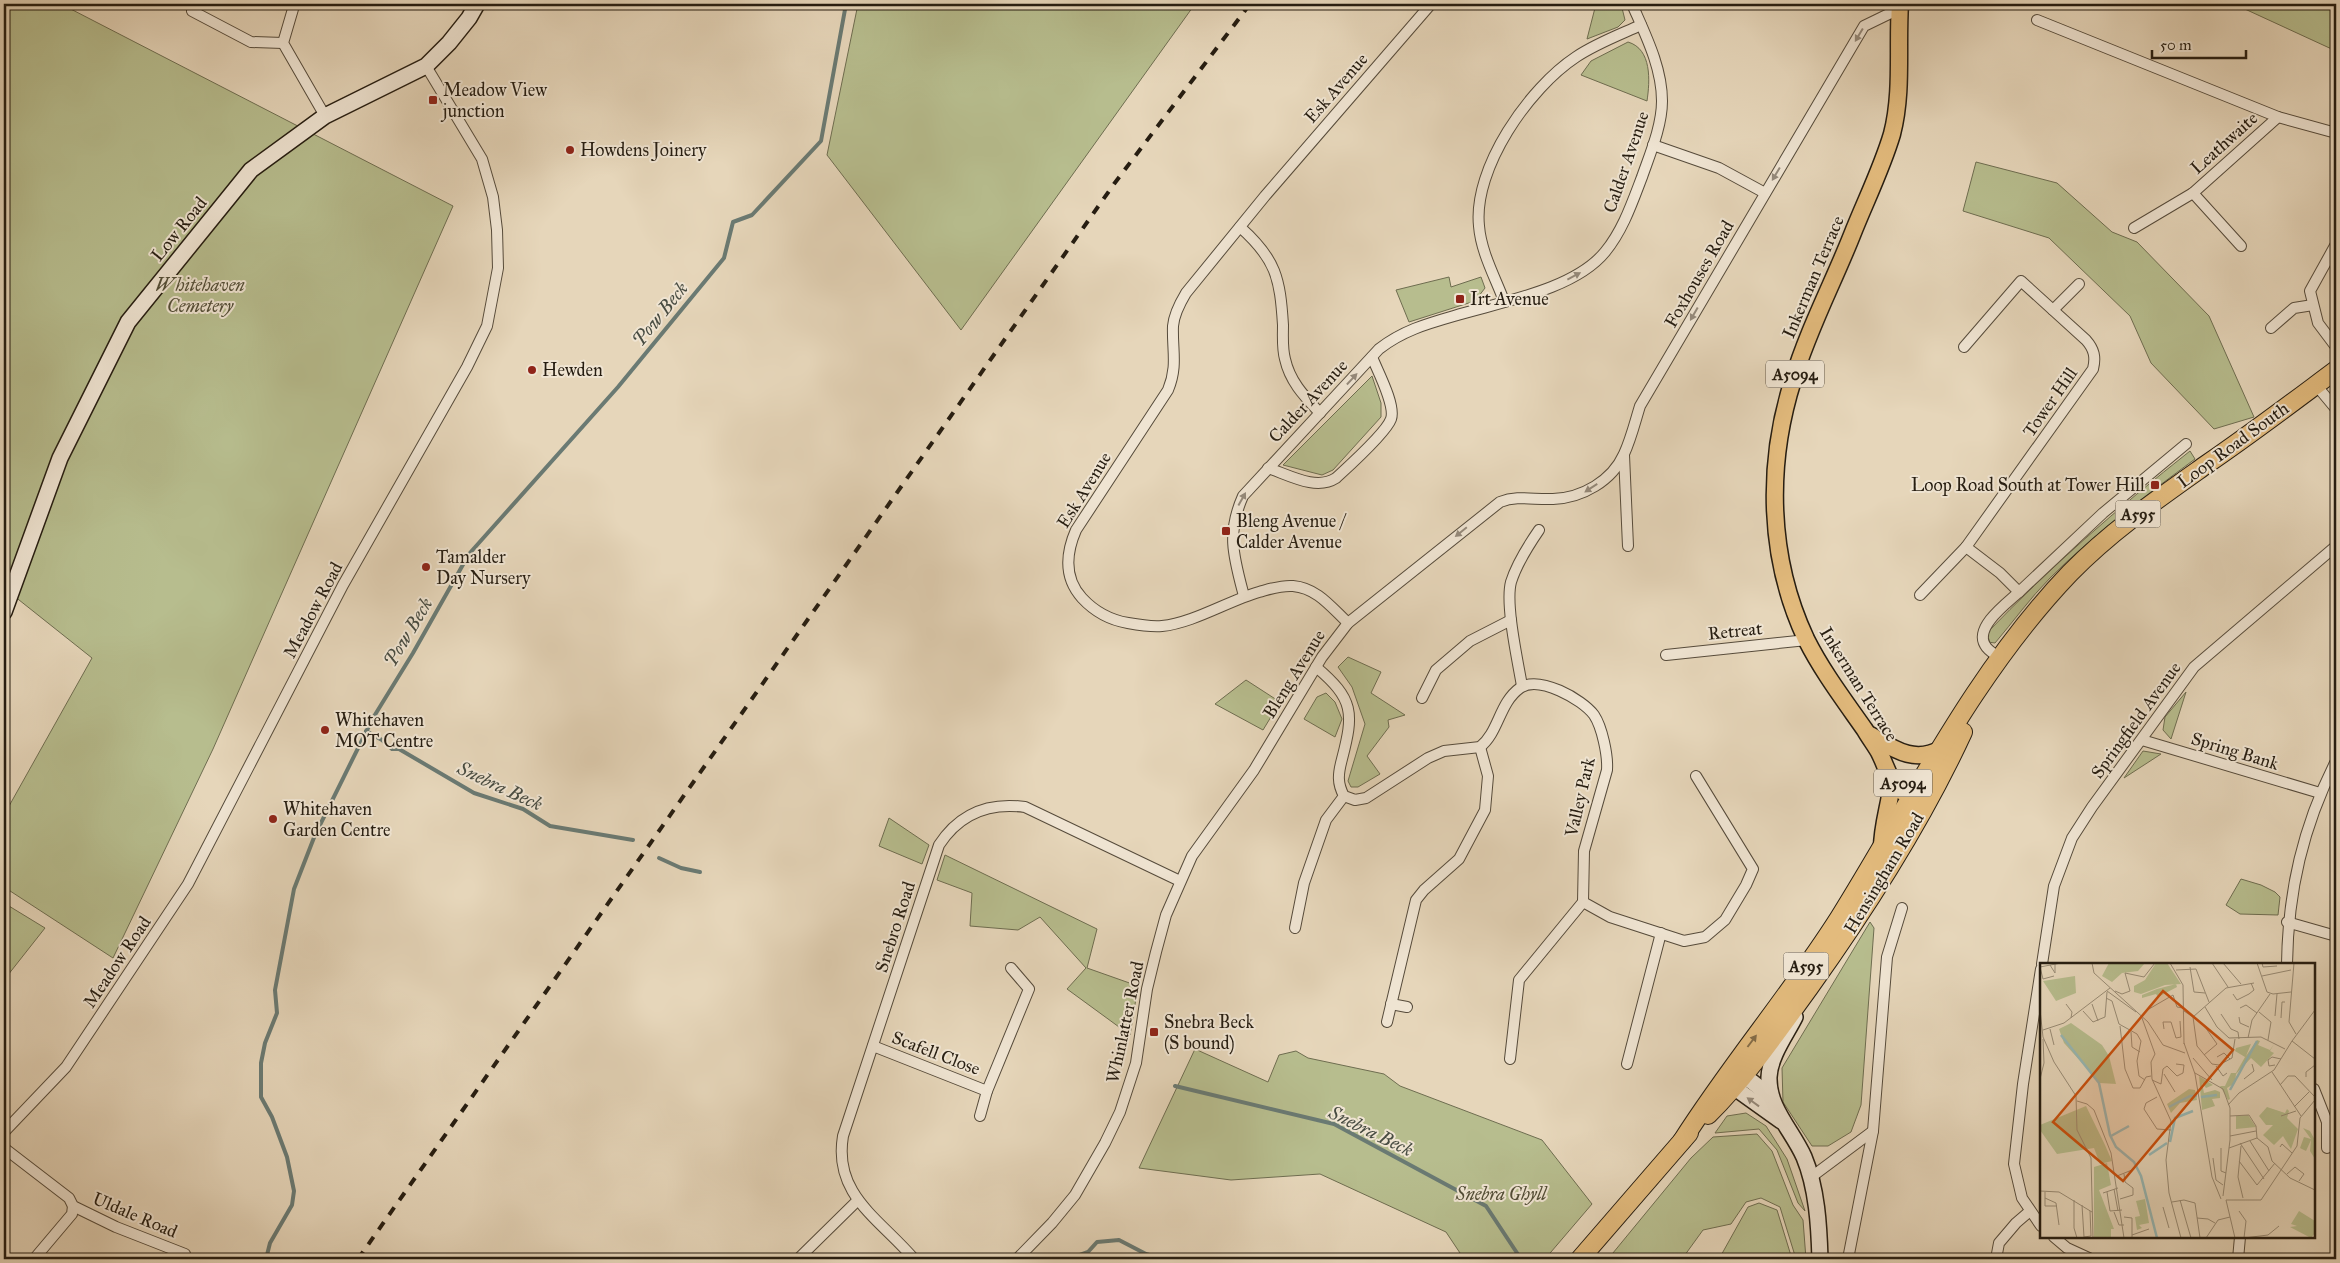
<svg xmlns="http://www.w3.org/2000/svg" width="2340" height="1263" viewBox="0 0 2340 1263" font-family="'IM FELL Great Primer',serif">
	<rect width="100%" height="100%" fill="#e6d6ba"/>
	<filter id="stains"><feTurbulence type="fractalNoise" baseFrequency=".004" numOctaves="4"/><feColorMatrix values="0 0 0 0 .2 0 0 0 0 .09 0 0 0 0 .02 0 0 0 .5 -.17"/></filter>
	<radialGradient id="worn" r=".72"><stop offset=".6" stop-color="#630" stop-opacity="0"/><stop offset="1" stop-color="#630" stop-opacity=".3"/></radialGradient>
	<!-- green -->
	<g fill="#b7bd8e" stroke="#6e6d50">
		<polygon points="4,4 61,4 453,206 213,749 113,958 4,887 4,815 92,658 4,588"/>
		<polygon points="858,4 1195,4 961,330 827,155"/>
		<polygon points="1596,4 1621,4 1625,20 1618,27 1587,39"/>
		<polygon points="2234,4 2336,4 2336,51"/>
		<path d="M1628 42C1652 49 1650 81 1647 101L1581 75 1591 61Z"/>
		<polygon points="1976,162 2057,183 2112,232 2137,242 2209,316 2254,417 2214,429 2151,363 2130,316 2049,238 1963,211"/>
		<polygon points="1449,277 1451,287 1481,277 1485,288 1475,301 1409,322 1396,290"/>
		<polygon points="1372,376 1381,403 1381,417 1333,470 1322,475 1283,465"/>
		<path d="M2190 451 2195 459C2145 496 2094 534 2050 578 2030 598 2013 622 1995 643L1988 642 1986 634C2049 568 2119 507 2190 451Z"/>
		<polygon points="1348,657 1381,672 1371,693 1405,715 1388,720 1389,727 1367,756 1380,774 1358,787 1351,787 1348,781 1365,724 1352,687 1338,667"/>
		<polygon points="1246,680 1280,702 1263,730 1215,704"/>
		<polygon points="2186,692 2171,739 2163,730 2165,717"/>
		<polygon points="1326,693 1335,702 1342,719 1335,737 1304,719 1317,697"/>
		<polygon points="2143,751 2161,754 2124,778"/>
		<polygon points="889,818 929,845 922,864 879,846"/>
		<polygon points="945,855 1097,929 1087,968 1138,986 1130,1035 1067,989 1086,968 1040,917 1018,930 970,926 972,893 937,880"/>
		<polygon points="2241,879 2261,885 2275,892 2280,897 2278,915 2240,914 2226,905"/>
		<polygon points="4,903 45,928 4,980"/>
		<polygon points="1870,922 1874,928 1861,1105 1851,1132 1828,1146 1812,1146 1783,1102 1782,1068"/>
		<polygon points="1195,1049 1268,1082 1279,1055 1296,1051 1308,1058 1384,1074 1400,1086 1542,1140 1592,1204 1545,1259 1464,1259 1446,1232 1320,1174 1231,1180 1139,1168"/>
		<polygon points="1746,1113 1766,1126 1787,1159 1805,1211 1798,1203 1777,1150 1759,1129 1715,1133 1727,1116"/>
		<polygon points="1757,1134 1772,1151 1793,1205 1803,1220 1806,1259 1796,1259 1780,1207 1761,1198 1746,1202 1731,1224 1703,1230 1682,1259 1608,1259 1691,1158 1713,1137"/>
		<polygon points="1759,1203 1777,1210 1792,1259 1719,1259 1748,1207"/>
	</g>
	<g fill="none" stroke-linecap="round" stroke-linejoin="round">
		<!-- stream -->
		<g stroke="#6a7a73" stroke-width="4">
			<polyline points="366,731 382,740 392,749 399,749 474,793 523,809 550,826 633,840"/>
			<polyline points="659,858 681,868 700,872"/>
			<polyline points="1175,1086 1334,1124 1486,1206 1521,1259"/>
			<polyline points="266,1259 270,1243 292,1205 294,1191 287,1157 272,1117 261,1097 261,1063 265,1043 277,1013 275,990 294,889 315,835 373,718 413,653 469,554 618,387 724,258 733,222 752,215 821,141 846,4"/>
			<polyline points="1069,1259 1088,1252 1097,1242 1119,1240 1146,1254 1162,1259"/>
		</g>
		<defs>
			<g id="minor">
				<polyline points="292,4 293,9 283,43 325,116"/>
				<polyline points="192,11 251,42 283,43"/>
				<polyline points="2037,20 2278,117 2336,133"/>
				<polyline points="1653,145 1719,168 1765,193"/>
				<polyline points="2193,193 2241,246"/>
				<path d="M1240 227C1276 259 1280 278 1283 325 1283 336 1282 348 1285 359 1290 382 1305 397 1320 413"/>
				<polyline points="2134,228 2193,193 2278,117"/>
				<polyline points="2336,244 2310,291 2318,323 2336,347"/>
				<path d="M1504 301C1495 277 1481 252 1479 226 1473 168 1529 88 1576 57 1595 44 1619 35 1641 25"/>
				<polyline points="2053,310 2079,284"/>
				<polyline points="2271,328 2294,308 2313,305"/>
				<path d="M1964 347 2021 281 2086 340C2094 349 2096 357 2093 369L1966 547 2000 573 2019 592 2103 513 2186 444"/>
				<polyline points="2316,385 2336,409"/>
				<polyline points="1624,455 1628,546"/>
				<path d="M1268 468C1289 475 1316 491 1336 478 1349 466 1386 433 1391 419 1396 405 1377 370 1372 357"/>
				<polyline points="1920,595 1966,547"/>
				<path d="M1244 596C1234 558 1226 534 1243 496L1379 349C1402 331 1426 324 1454 316 1500 302 1574 290 1605 252 1623 230 1632 203 1642 177 1650 154 1662 126 1662 101 1662 67 1645 34 1632 4"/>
				<path d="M1348 623C1331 607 1317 588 1293 586 1281 585 1270 589 1259 592 1228 601 1193 623 1162 626 1150 627 1139 625 1128 623 1110 620 1094 611 1082 598 1064 578 1066 553 1076 530L1168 390C1178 366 1172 350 1173 326 1174 314 1180 303 1186 293L1265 196 1431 4"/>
				<polyline points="1666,655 1807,640"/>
				<path d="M2000 658C1995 654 1988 651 1985 645 1974 627 2007 603 2019 592"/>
				<path d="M1316 667C1354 699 1354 713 1342 759 1338 774 1337 783 1344 796L1355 800 1366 798 1428 758 1444 751 1480 747C1499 732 1499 703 1520 688 1539 675 1582 699 1594 715 1602 727 1608 755 1607 770L1584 851 1583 902 1610 917 1684 941 1705 937 1725 920 1746 885 1753 869 1696 776"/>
				<path d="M1522 686C1518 662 1505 604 1511 582 1517 563 1528 546 1539 530"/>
				<polyline points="1422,698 1436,670 1470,641 1511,620"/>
				<polyline points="2142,740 2320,793"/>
				<polyline points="2287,922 2336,936"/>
				<polyline points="1295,928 1304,883 1326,820 1344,796"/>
				<polyline points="2042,964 2054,886 2072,838 2092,807 2194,667 2336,546"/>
				<path d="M2287 964C2288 891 2303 826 2336 761"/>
				<polyline points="2041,969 2023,1084 2014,1164 2022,1198 2041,1226"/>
				<polyline points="1391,1004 1407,1007"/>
				<polyline points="1387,1022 1416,900 1424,890 1459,859 1485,810 1488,776 1480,747"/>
				<polyline points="873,1046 987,1091"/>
				<polyline points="1510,1059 1519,980 1583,902"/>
				<polyline points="1627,1064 1661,933"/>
				<polyline points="2314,1089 2327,1122 2327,1148"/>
				<polyline points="980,1116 987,1091 1029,989 1011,968"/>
				<polyline points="4,1132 66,1067 188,884 343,585 467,367 487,326 498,268 497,230 493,197 482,159 426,66"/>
				<polyline points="4,1148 69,1198 73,1206 116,1227 185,1254"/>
				<polyline points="1810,1178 1873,1131"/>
				<polyline points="2054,1237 2067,1248 2091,1259"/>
				<polyline points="34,1259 72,1214 73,1206"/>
				<polyline points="798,1259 857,1201"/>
				<path d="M914 1259C880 1219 833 1195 843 1136L939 845C959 814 988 802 1025 807L1180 881"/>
				<path d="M1017 1259 1052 1223 1075 1195 1105 1143 1120 1112 1136 1063 1147 989 1156 952 1166 915 1192 856 1254 770 1322 657 1348 623 1500 502C1518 495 1534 500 1553 499 1582 498 1612 481 1624 454 1631 439 1635 422 1640 406L1864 26 1899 9"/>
				<polyline points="1848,1259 1873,1131 1887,957 1902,908"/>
				<polyline points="1996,1259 1999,1243 2016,1223 2030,1211"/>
				<polyline points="2238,1259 2240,1237"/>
			</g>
			<g id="secondary">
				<polyline points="4,612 60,458 128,322 251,170 325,116 426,66 449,43 469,18 477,4"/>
				<path d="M1795 1017C1786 1035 1770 1056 1769 1077 1768 1108 1792 1130 1804 1157 1817 1188 1819 1226 1820 1259"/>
				<path d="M1731 1076C1749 1074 1759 1088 1771 1099"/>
				<polyline points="1725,1081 1781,1121"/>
			</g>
			<g id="primary">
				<path d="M1900 4C1897 46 1903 92 1892 134 1882 168 1865 202 1852 235 1833 283 1808 330 1793 380 1766 465 1768 558 1806 639 1822 671 1844 700 1865 730 1869 737 1875 745 1879 752 1890 773 1893 803 1924 791"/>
				<path d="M1870 735C1894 749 1914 764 1941 749"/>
				<path d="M1882 848C1882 825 1890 804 1892 782"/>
			</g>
			<g id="trunk">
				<path d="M1708 1115C1747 1076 1777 1032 1809 988 1867 907 1921 823 1963 732"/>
				<path d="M1682 1141C1731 1064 1790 995 1839 918 1912 801 1974 673 2070 573 2111 531 2159 498 2207 464 2251 434 2293 402 2336 370"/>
				<polyline points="1580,1259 1689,1133"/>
			</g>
		</defs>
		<!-- minor casing -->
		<use href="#minor" stroke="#564b3b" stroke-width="12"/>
		<!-- secondary casing -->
		<use href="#secondary" stroke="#261d11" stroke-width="18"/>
		<!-- primary casing -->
		<use href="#primary" stroke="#261d11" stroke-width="19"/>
		<!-- trunk casing -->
		<use href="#trunk" stroke="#261d11" stroke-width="20"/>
		<!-- minor -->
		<use href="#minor" stroke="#efe4d2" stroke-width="10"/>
		<!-- secondary -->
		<use href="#secondary" stroke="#efe4d2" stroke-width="15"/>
		<!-- primary -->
		<use href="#primary" stroke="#e3bb7d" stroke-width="16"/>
		<!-- trunk -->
		<use href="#trunk" stroke="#e3bb7d" stroke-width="18"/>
		<!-- rail -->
		<polyline stroke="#261d11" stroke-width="4" stroke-dasharray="9 9" stroke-linecap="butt" points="358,1259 1114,184 1250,4"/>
	</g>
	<!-- one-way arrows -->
	<defs><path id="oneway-solid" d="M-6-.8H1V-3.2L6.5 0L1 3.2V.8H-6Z" transform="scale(1.25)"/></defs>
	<g fill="#958a7b">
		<use href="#oneway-solid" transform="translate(1859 35) rotate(121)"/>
		<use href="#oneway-solid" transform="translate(1776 174) rotate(121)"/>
		<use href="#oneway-solid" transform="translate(1574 276) rotate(-28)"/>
		<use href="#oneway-solid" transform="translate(1694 314) rotate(120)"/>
		<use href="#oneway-solid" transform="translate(1352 379) rotate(-47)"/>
		<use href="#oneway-solid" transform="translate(1591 488) rotate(147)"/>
		<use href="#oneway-solid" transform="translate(1242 499) rotate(-61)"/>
		<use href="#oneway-solid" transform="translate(1461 532) rotate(141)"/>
		<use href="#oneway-solid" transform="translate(1753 1102) rotate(-144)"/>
	</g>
	<use fill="#846c47" href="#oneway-solid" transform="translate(1752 1041) rotate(-53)"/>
	<!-- markers -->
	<g fill="#8f2418" stroke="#efe4d2" stroke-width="2">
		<rect x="428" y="95" width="10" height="10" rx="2.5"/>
		<circle cx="570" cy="150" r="5"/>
		<rect x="1455" y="294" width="10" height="10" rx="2.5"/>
		<circle cx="532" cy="370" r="5"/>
		<rect x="2150" y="480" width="10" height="10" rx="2.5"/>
		<rect x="1221" y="526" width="10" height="10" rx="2.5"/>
		<circle cx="426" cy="567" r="5"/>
		<circle cx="325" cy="730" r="5"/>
		<circle cx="273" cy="819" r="5"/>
		<rect x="1149" y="1027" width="10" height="10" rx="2.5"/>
	</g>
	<g text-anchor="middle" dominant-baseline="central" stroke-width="4" stroke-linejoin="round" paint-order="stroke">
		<!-- shield labels -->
		<g fill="#efe4d2" stroke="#62594b" stroke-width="1">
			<rect x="1766" y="360.5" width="58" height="27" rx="4"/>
			<rect x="2115.5" y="500.5" width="45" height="27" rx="4"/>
			<rect x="1874" y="769.5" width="58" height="27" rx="4"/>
			<rect x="1783.5" y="952.5" width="45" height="27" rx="4"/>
		</g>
		<g font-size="16" font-weight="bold" fill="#261d11">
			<text x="1795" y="374">A5094</text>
			<text x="2138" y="514">A595</text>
			<text x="1903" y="783">A5094</text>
			<text x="1806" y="966">A595</text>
		</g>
		<!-- street labels -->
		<g font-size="18" fill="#261d11" stroke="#efe4d2">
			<text transform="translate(1336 88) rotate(-49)">Esk Avenue</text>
			<text transform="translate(2224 143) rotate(-42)">Leathwaite</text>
			<text transform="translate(1626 162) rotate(-71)">Calder Avenue</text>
			<text transform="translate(179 229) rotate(-51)">Low Road</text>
			<text transform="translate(1699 274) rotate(-60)">Foxhouses Road</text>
			<text transform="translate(1813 277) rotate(-67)">Inkerman Terrace</text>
			<text transform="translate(1308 401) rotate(-47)">Calder Avenue</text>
			<text transform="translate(2050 402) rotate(-55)">Tower Hill</text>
			<text transform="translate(2233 445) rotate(-36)">Loop Road South</text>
			<text transform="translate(1084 490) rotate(-58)">Esk Avenue</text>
			<text transform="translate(313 610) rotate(-62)">Meadow Road</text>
			<text transform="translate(1735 631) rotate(-6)">Retreat</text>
			<text transform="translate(1294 674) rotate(-58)">Bleng Avenue</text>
			<text transform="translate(1859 684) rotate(58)">Inkerman Terrace</text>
			<text transform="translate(2136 720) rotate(-54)">Springfield Avenue</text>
			<text transform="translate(2235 751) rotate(17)">Spring Bank</text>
			<text transform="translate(1580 797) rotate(-77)">Valley Park</text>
			<text transform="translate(1884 873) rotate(-59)">Hensingham Road</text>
			<text transform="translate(895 927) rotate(-72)">Snebro Road</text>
			<text transform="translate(117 962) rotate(-56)">Meadow Road</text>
			<text transform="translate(1125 1022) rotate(-78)">Whinlatter Road</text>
			<text transform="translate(936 1053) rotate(21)">Scafell Close</text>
			<text transform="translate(135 1215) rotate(23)">Uldale Road</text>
		</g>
		<!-- poi labels -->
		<g font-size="18" fill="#261d11" stroke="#efe4d2" text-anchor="start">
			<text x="443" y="90">Meadow View<tspan x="443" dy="21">junction</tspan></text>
			<text x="580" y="150">Howdens Joinery</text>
			<text x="1470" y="299">Irt Avenue</text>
			<text x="542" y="370">Hewden</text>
			<text x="2145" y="485" text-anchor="end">Loop Road South at Tower Hill</text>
			<text x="1236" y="521">Bleng Avenue /<tspan x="1236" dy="21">Calder Avenue</tspan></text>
			<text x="436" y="557">Tamalder<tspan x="436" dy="21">Day Nursery</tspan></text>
			<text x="335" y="720">Whitehaven<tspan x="335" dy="21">MOT Centre</tspan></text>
			<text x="283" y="809">Whitehaven<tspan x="283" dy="21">Garden Centre</tspan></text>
			<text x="1164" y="1022">Snebra Beck<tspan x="1164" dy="21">(S bound)</tspan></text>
		</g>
		<!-- park labels -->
		<g font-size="18" font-style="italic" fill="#524d36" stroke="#efe4d2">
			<text x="200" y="285">Whitehaven<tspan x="200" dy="21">Cemetery</tspan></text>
			<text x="1501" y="1194">Snebra Ghyll</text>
		</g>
		<!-- water labels -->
		<g font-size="19" font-style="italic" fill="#484c42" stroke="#efe4d2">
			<text transform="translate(660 314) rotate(-51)">Pow Beck</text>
			<text transform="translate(408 632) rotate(-59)">Pow Beck</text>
			<text transform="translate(500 786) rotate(25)">Snebra Beck</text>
			<text transform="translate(1371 1131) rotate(26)">Snebra Beck</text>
		</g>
	</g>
	<!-- overview -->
	<g transform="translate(2040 963)">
		<rect width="275" height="275" fill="#e6d6ba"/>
		<path d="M69 0H105L98 8 82 10 72 19 62 13ZM116 0H127L141 21 125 22 101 31 94 29V23L105 17ZM35 13 36 30 16 38 3 18ZM136 21 137 24 118 34 116 31 102 35V32L117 26ZM31 60 62 82 69 93 76 121 60 120 24 80 19 66ZM217 77 220 78 218 82 230 87 234 81 230 88 234 90 221 104 211 95 196 111 195 120 187 125 190 136 188 137 180 123H185L191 110H196L205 94 195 88 196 85 211 81 206 93ZM159 113 173 122 166 125 162 120 164 130 175 127 180 129V135L172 136 175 143 162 147ZM149 126 155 127 157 137 140 140 131 150 127 141ZM46 143 65 182 72 198 60 201 54 185 17 191 0 167V162ZM227 144 245 150 247 146 249 148 247 155 258 166 251 186 243 173 234 182 223 172 233 162H226L219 153ZM208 152 216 164 196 166V153ZM263 165 270 168 275 177V196L270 188 271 177 266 188 260 185 264 174 271 176ZM67 200 71 222 59 227 74 266H71V275H54V204ZM105 236 109 260 99 262 102 265 97 267 95 254 100 253 96 238ZM259 248 275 258V270L271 275 250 264 257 263 251 261Z" fill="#b7bd8e"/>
		<path fill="none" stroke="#97b8b5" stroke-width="2.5" d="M21 72 59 120 70 172 76 184 94 199 101 213 117 275M190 127 217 78M161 134 177 132M129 144 150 133H157M71 173 89 163M130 179 135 155 153 148M109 192 127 180"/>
		<path fill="none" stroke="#998c76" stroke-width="1" d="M52 0 54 10 108 59 123 82 145 90M130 0 143 22 144 81M172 0 188 24M183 0 201 21M217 0 227 29 233 31 251 29M222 0 223 4 237 3M254 0 249 59 256 71M10 2 15 10V1M0 4 3 16 14 13M0 4 21 0M150 4 154 29 165 30M136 7 156 6 169 39M222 13 251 7M67 28 96 49M75 28 82 31 90 28 85 10 104 14 115 0M193 31 197 37 209 31 214 27 211 20M66 35 72 38 79 61 97 71 101 78 97 98 99 113 105 117M26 41 32 49 31 55M52 41 58 58M165 44 177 64 189 75 221 74 245 86M200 45 206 42 217 50M109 46 133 32 137 44 143 45M0 47 3 74 14 99 36 133 37 167 51 195 53 275M43 48 53 59 65 54 67 29M144 48 153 54 157 83 172 101 179 102 192 95 195 76M219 49 231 59 228 77M181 51 191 66 198 69 199 76M235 53 237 31M153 54 186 25 214 20M199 54 200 60 209 64M102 55 115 91 111 99 112 116 131 158 126 197 129 230 141 275M241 55 242 39H245M163 61 177 81M80 63 85 106 93 125H100L106 114 111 113M10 66 14 82M124 66 123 59H131L136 75 141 74 140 58M3 67 24 60 70 25M91 69 92 84 100 89M208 75 212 57 230 31M252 78 275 47M144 80 155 111 172 214 181 236M164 92 177 81M177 94 184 90 190 96M153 95 172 117M136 101 144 102 143 110M235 102 229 103 228 97 232 94 241 96M176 103 183 113 187 110M232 109 261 153M155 110 183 126 190 145V177L183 233M124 111 135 129M266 114V109L275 102M0 116 4 100 3 76M204 116 214 108 212 101M112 117 121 121 123 106 127 103 137 113 143 110M240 122 248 113H255L275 134M117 134 106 140 104 146 117 166 131 167M37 138 47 141 54 147 71 190 84 275M188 142 199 130 234 107 252 78 275 96M254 144 269 129M190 153 209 152 216 163 217 175M241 153 256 148M190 173 216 168M217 175 228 184 232 198 250 215 275 227M210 178 229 208M200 180 224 216M201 183 198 214 203 235M240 184 242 181 252 190M181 185V208L186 210M189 185 217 175M173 195 176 217 183 222M199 198 217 222 235 200M247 211 255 204 264 211 259 218M77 213 92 207M74 226 78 248M0 228 19 229 52 249M5 229V243H17M67 229 70 248 82 247M63 230 78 225M5 235 16 240 19 262M80 236 93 232V225L85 219 84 211M34 237V265L37 275M140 237 151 275M186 237H221L257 183 260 155 275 137M186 237 195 275M132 239 144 237 155 240 160 275M42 242 44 274 51 273M123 244 129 265M50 248 51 273M199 248 206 258 204 275M74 249 79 262H84M84 254 92 255V275M157 255 168 256 175 260M92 272 109 266M166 275 178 257 190 254M204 275 228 272 239 263"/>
		<path fill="#cb500d" fill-opacity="0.15" stroke="#cb500d" stroke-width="2.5" d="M123 28 193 87 83 218 13 159Z"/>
		<rect width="275" height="275" fill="none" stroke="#261d11" stroke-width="2.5"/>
	</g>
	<!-- margin -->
	<rect width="2340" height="1263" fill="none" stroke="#e6d6ba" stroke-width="20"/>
	<rect x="5" y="5" width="2330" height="1253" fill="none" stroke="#261d11" stroke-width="2.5"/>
	<rect x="10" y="10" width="2320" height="1243" fill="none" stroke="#261d11"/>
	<!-- scale -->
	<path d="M2152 50v8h94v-8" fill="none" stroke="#261d11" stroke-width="2.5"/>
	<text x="2160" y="50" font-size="15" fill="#261d11" stroke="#efe4d2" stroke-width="4" paint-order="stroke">50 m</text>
	<rect width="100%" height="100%" filter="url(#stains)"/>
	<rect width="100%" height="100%" fill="url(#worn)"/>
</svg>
